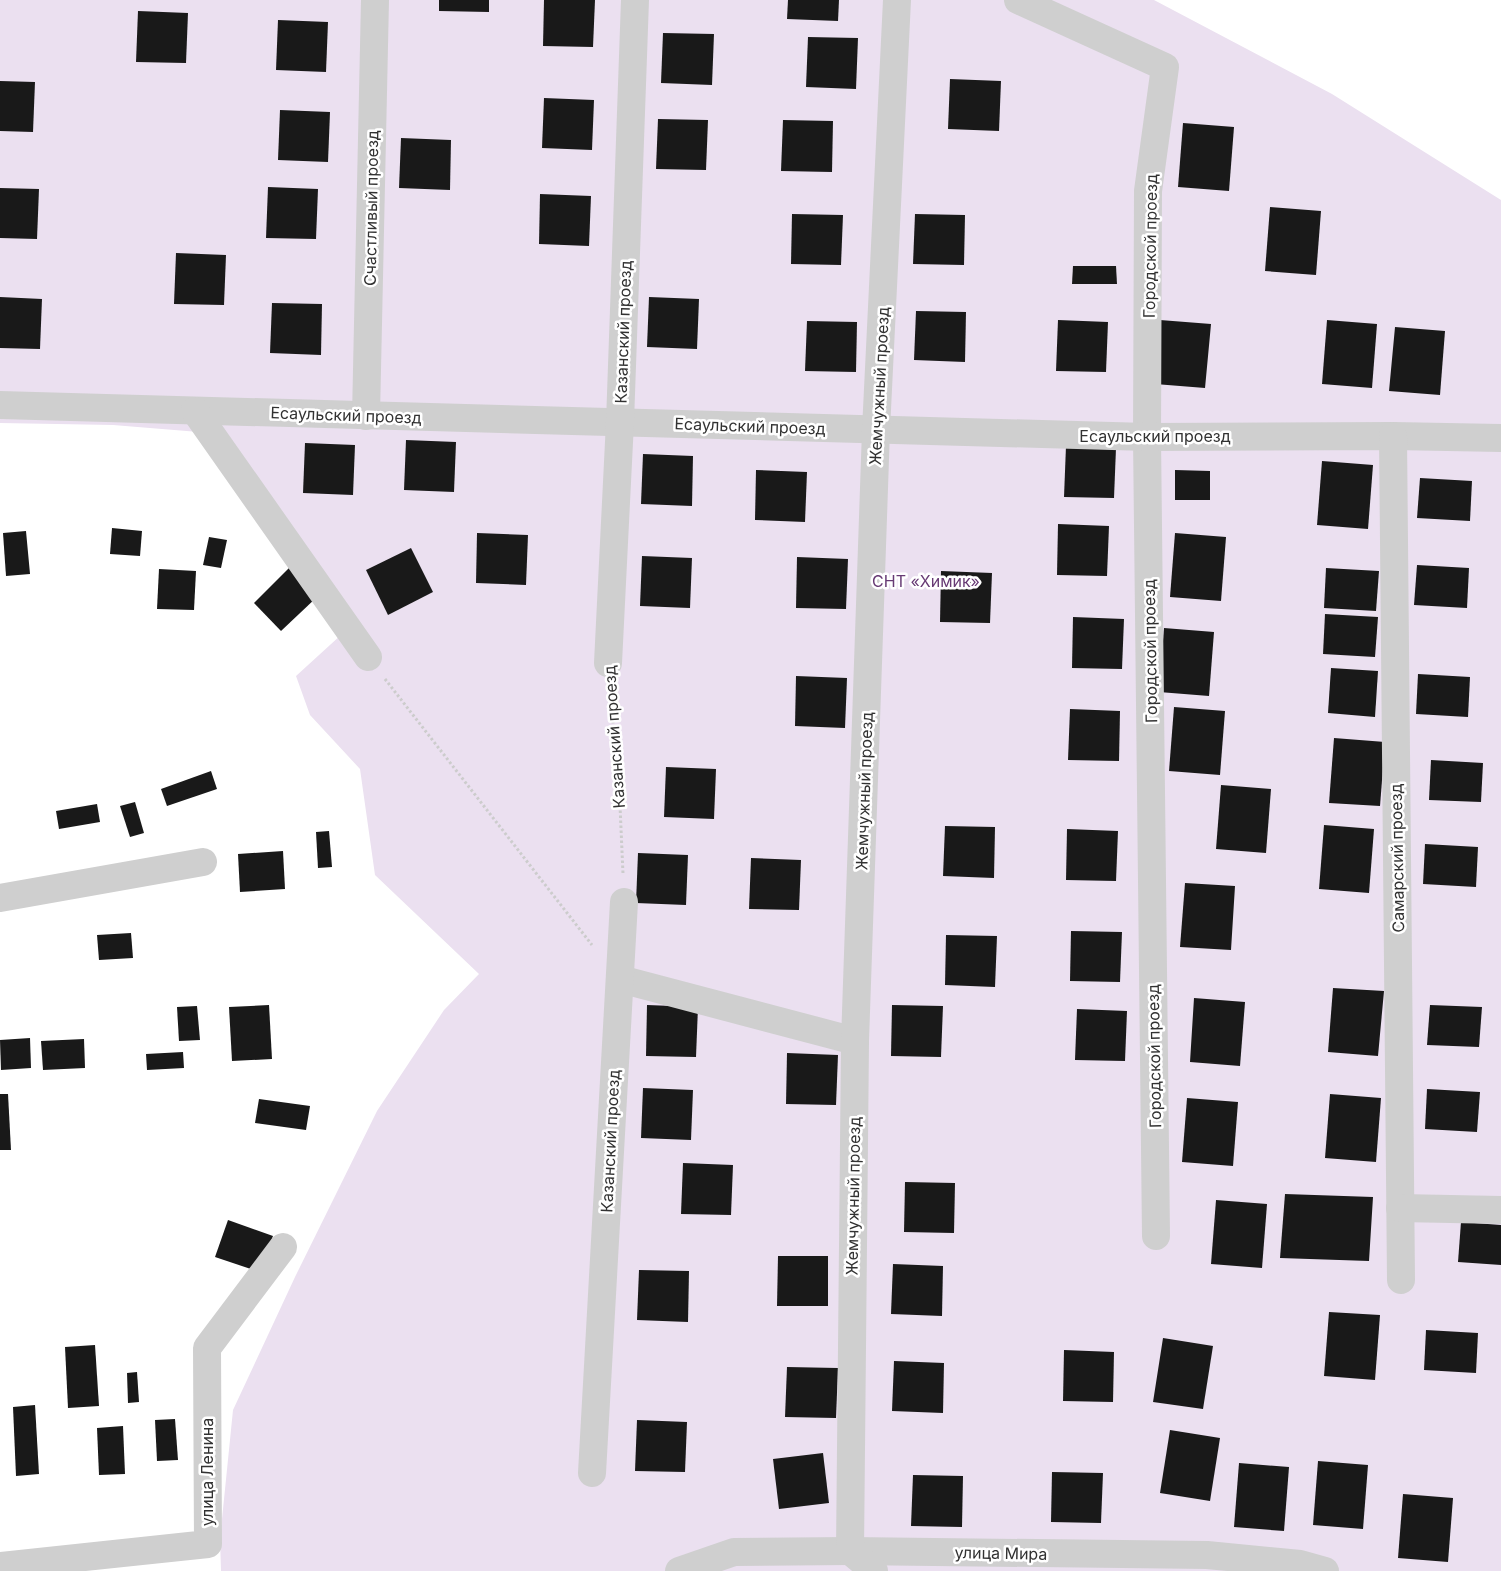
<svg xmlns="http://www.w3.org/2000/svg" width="1501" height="1571" viewBox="0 0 1501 1571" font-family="Inter,sans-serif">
	<rect width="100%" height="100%" fill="#fff"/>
	<!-- green -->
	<polygon fill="#ebe0f0" points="0,0 1154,0 1332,94 1501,200 1501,1571 221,1571 220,1539 233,1410 295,1277 377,1111 444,1010 479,974 375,875 360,769 310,715 296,676 353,624 211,433 113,425 0,423"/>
	<!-- building -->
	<g fill="#191919">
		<polygon points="439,0 489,0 489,12 439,11"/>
		<polygon points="544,0 595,0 593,47 543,46"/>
		<polygon points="788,0 839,0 838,21 787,19"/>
		<polygon points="138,11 188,13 186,63 136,62"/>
		<polygon points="278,20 328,22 326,72 276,70"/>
		<polygon points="663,33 714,34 712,85 661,83"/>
		<polygon points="808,37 858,38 856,89 806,87"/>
		<polygon points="950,79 1001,81 999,131 948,129"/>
		<polygon points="0,81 35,82 33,132 0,131"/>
		<polygon points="544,98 594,100 592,150 542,148"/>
		<polygon points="280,110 330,112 328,162 278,160"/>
		<polygon points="658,119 708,120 706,170 656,169"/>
		<polygon points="783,120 833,121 832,172 781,171"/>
		<polygon points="1183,123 1234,127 1229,191 1178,187"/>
		<polygon points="401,138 451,140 450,190 399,188"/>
		<polygon points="268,187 318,189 316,239 266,238"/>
		<polygon points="0,188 39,189 37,239 0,238"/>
		<polygon points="540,194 591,196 589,246 539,244"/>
		<polygon points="1270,207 1321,211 1316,275 1265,271"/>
		<polygon points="792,214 843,215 841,265 791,264"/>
		<polygon points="915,214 965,215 964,265 913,264"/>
		<polygon points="176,253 226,255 224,305 174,304"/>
		<polygon points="1073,266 1116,266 1117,284 1072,284"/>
		<polygon points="0,297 42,299 40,349 0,348"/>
		<polygon points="649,297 699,299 697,349 647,347"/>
		<polygon points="272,303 322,304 321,355 270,353"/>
		<polygon points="916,311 966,312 965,362 914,360"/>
		<polygon points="1058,320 1108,322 1106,372 1056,371"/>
		<polygon points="1160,320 1211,324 1205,388 1155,384"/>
		<polygon points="1327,320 1377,324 1372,388 1322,384"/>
		<polygon points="807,321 857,322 856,372 805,371"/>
		<polygon points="1395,327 1445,331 1440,395 1389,391"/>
		<polygon points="406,440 456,442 454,492 404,490"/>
		<polygon points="305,443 355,445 353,495 303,493"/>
		<polygon points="1066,446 1116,448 1114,498 1064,497"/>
		<polygon points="643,454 693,456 692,506 641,504"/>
		<polygon points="1322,461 1373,465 1368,529 1317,525"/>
		<polygon points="756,470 807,472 805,522 755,520"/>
		<polygon points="1175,470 1210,471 1210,500 1175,500"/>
		<polygon points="1420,478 1472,481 1470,521 1417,518"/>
		<polygon points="1058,524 1109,526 1107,576 1057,575"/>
		<polygon points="112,528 142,531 140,556 110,554"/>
		<polygon points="26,531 30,574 6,576 3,533"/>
		<polygon points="477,533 528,535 526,585 476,583"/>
		<polygon points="1175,533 1226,537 1221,601 1170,597"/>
		<polygon points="209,537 227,540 221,568 203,565"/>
		<polygon points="411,548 433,592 388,615 366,570"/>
		<polygon points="642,556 692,558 690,608 640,606"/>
		<polygon points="797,557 848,559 846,609 796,608"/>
		<polygon points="1417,565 1469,568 1467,608 1414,605"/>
		<polygon points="289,568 317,597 281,631 254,603"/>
		<polygon points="1326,568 1379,571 1376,611 1324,608"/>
		<polygon points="159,569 196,571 194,610 157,609"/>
		<polygon points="941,571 992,573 990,623 940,622"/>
		<polygon points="1325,614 1378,617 1375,657 1323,654"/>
		<polygon points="1073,617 1124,619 1122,669 1072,668"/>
		<polygon points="1164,628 1214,632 1209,696 1159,692"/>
		<polygon points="1331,668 1378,671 1375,717 1328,713"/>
		<polygon points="1418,674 1470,677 1468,717 1416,714"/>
		<polygon points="796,676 847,678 845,728 795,726"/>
		<polygon points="1174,707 1225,711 1220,775 1169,771"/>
		<polygon points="1070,709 1120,711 1119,761 1068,760"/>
		<polygon points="1334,738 1385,742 1380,806 1329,803"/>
		<polygon points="1431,760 1483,763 1481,802 1429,800"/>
		<polygon points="666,767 716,769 714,819 664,817"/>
		<polygon points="211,771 217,789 167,806 161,789"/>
		<polygon points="1221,785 1271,789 1266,853 1216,849"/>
		<polygon points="135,802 144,833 130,837 120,806"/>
		<polygon points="97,804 100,822 59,829 56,811"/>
		<polygon points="1324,825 1374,829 1369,893 1319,889"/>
		<polygon points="945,826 995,827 994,878 943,876"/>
		<polygon points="1067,829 1118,831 1116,881 1066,880"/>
		<polygon points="329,831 332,867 318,868 316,832"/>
		<polygon points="1425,844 1478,847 1476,887 1423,884"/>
		<polygon points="283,851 285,889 240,892 238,854"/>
		<polygon points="638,853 688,855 686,905 636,903"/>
		<polygon points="751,858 801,860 799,910 749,909"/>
		<polygon points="1185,883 1235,886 1231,950 1180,947"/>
		<polygon points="1071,931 1122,932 1120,982 1070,981"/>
		<polygon points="131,933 133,958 99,960 97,935"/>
		<polygon points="946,935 997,936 995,987 945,985"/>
		<polygon points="1333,988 1384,991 1378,1056 1328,1052"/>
		<polygon points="1194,998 1245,1002 1240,1066 1190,1062"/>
		<polygon points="269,1005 272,1059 232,1061 229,1007"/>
		<polygon points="647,1005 698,1007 696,1057 646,1056"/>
		<polygon points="892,1005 943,1006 941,1057 891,1056"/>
		<polygon points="1430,1005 1482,1007 1479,1047 1427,1045"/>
		<polygon points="197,1006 200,1040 179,1041 177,1007"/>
		<polygon points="1077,1009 1127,1011 1125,1061 1075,1060"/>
		<polygon points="30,1038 31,1068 1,1070 0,1040"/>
		<polygon points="84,1039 85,1068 43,1070 41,1041"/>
		<polygon points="183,1052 184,1068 147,1070 146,1054"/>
		<polygon points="787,1053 838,1055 836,1105 786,1104"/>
		<polygon points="643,1088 693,1090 691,1140 641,1138"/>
		<polygon points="1427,1089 1480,1092 1477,1132 1425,1129"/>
		<polygon points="0,1094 8,1094 11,1150 0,1150"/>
		<polygon points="1330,1094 1381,1098 1376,1162 1325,1158"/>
		<polygon points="1187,1098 1238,1102 1233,1166 1182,1162"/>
		<polygon points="259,1099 310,1106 306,1130 255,1123"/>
		<polygon points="683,1163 733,1165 731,1215 681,1214"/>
		<polygon points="905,1182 955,1183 954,1233 904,1232"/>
		<polygon points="1285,1194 1373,1197 1369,1261 1280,1258"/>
		<polygon points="1216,1200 1267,1204 1262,1268 1211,1264"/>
		<polygon points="228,1220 273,1236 260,1272 215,1257"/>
		<polygon points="1461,1222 1501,1225 1501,1265 1458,1262"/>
		<polygon points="778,1256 828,1256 828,1306 777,1306"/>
		<polygon points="893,1264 943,1266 942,1316 891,1314"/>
		<polygon points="639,1270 689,1271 688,1322 637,1320"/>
		<polygon points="1329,1312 1380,1315 1375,1380 1324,1376"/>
		<polygon points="1426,1330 1478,1333 1476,1373 1424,1370"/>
		<polygon points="1163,1338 1213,1346 1203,1409 1153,1402"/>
		<polygon points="95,1345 99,1406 68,1408 65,1347"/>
		<polygon points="1064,1350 1114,1352 1113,1402 1063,1401"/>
		<polygon points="894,1361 944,1363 943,1413 892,1411"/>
		<polygon points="787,1367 838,1368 836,1418 785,1417"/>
		<polygon points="137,1372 139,1402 128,1403 127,1373"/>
		<polygon points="35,1405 39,1474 16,1476 13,1407"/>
		<polygon points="175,1419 178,1460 157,1461 155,1420"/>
		<polygon points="637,1420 687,1422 685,1472 635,1471"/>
		<polygon points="123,1426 125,1474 99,1475 97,1428"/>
		<polygon points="1170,1430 1220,1438 1210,1501 1160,1493"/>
		<polygon points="823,1453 829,1503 779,1509 773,1459"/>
		<polygon points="1318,1461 1368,1465 1363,1529 1313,1525"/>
		<polygon points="1239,1463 1289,1467 1284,1531 1234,1527"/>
		<polygon points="1052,1472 1103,1473 1101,1523 1051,1522"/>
		<polygon points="913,1475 963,1476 962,1527 911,1526"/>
		<polygon points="1403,1494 1453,1498 1448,1562 1398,1558"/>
	</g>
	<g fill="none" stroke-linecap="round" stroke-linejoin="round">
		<!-- path -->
		<g stroke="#ccc" stroke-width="3" stroke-dasharray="2.5 2.5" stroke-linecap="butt">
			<polyline points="385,679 592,945"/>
			<polyline points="610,691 619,783 623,874"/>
		</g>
		<!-- minor -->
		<g stroke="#cfcfcf" stroke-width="28">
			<polyline points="1018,0 1165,67 1148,191 1147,437 1156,1236"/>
			<polyline points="0,405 1147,437 1393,436 1501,438"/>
			<polyline points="195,411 368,657"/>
			<polyline points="366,416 375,0"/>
			<polyline points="1393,436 1401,1280"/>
			<polyline points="608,663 620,422 635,0"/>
			<polyline points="0,898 203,862"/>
			<polyline points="620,979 855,1041"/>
			<polyline points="1400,1208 1501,1210"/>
			<polyline points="592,1473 624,902"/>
			<polyline points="0,1566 208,1544 207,1348 283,1247"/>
			<polyline points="679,1571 734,1552 850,1551 1207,1555 1300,1564 1325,1571"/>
			<polyline points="874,1571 850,1551 855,1041 876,430 897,0"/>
		</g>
	</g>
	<g text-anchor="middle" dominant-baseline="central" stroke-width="5" stroke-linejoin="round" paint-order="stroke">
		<!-- street labels -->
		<g font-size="16" fill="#323232" stroke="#fff">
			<text transform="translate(371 208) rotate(-89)">Счастливый проезд</text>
			<text transform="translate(1150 246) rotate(-89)">Городской проезд</text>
			<text transform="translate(623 332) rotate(-88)">Казанский проезд</text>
			<text transform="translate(879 386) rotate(-87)">Жемчужный проезд</text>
			<text transform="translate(346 415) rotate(2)">Есаульский проезд</text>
			<text transform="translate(750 426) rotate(2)">Есаульский проезд</text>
			<text x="1155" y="436">Есаульский проезд</text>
			<text transform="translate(1150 651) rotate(-91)">Городской проезд</text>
			<text transform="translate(614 737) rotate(-94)">Казанский проезд</text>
			<text transform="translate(864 791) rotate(-88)">Жемчужный проезд</text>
			<text transform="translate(1397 858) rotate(-91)">Самарский проезд</text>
			<text transform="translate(1154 1056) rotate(-91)">Городской проезд</text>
			<text transform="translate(610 1141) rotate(-87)">Казанский проезд</text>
			<text transform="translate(853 1196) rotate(-89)">Жемчужный проезд</text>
			<text transform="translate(207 1472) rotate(-90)">улица Ленина</text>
			<text transform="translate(1001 1553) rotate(1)">улица Мира</text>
		</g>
		<!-- park labels -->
		<g font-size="16" fill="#673a74" stroke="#fff">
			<text x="926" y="581">СНТ «Химик»</text>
		</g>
	</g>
</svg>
